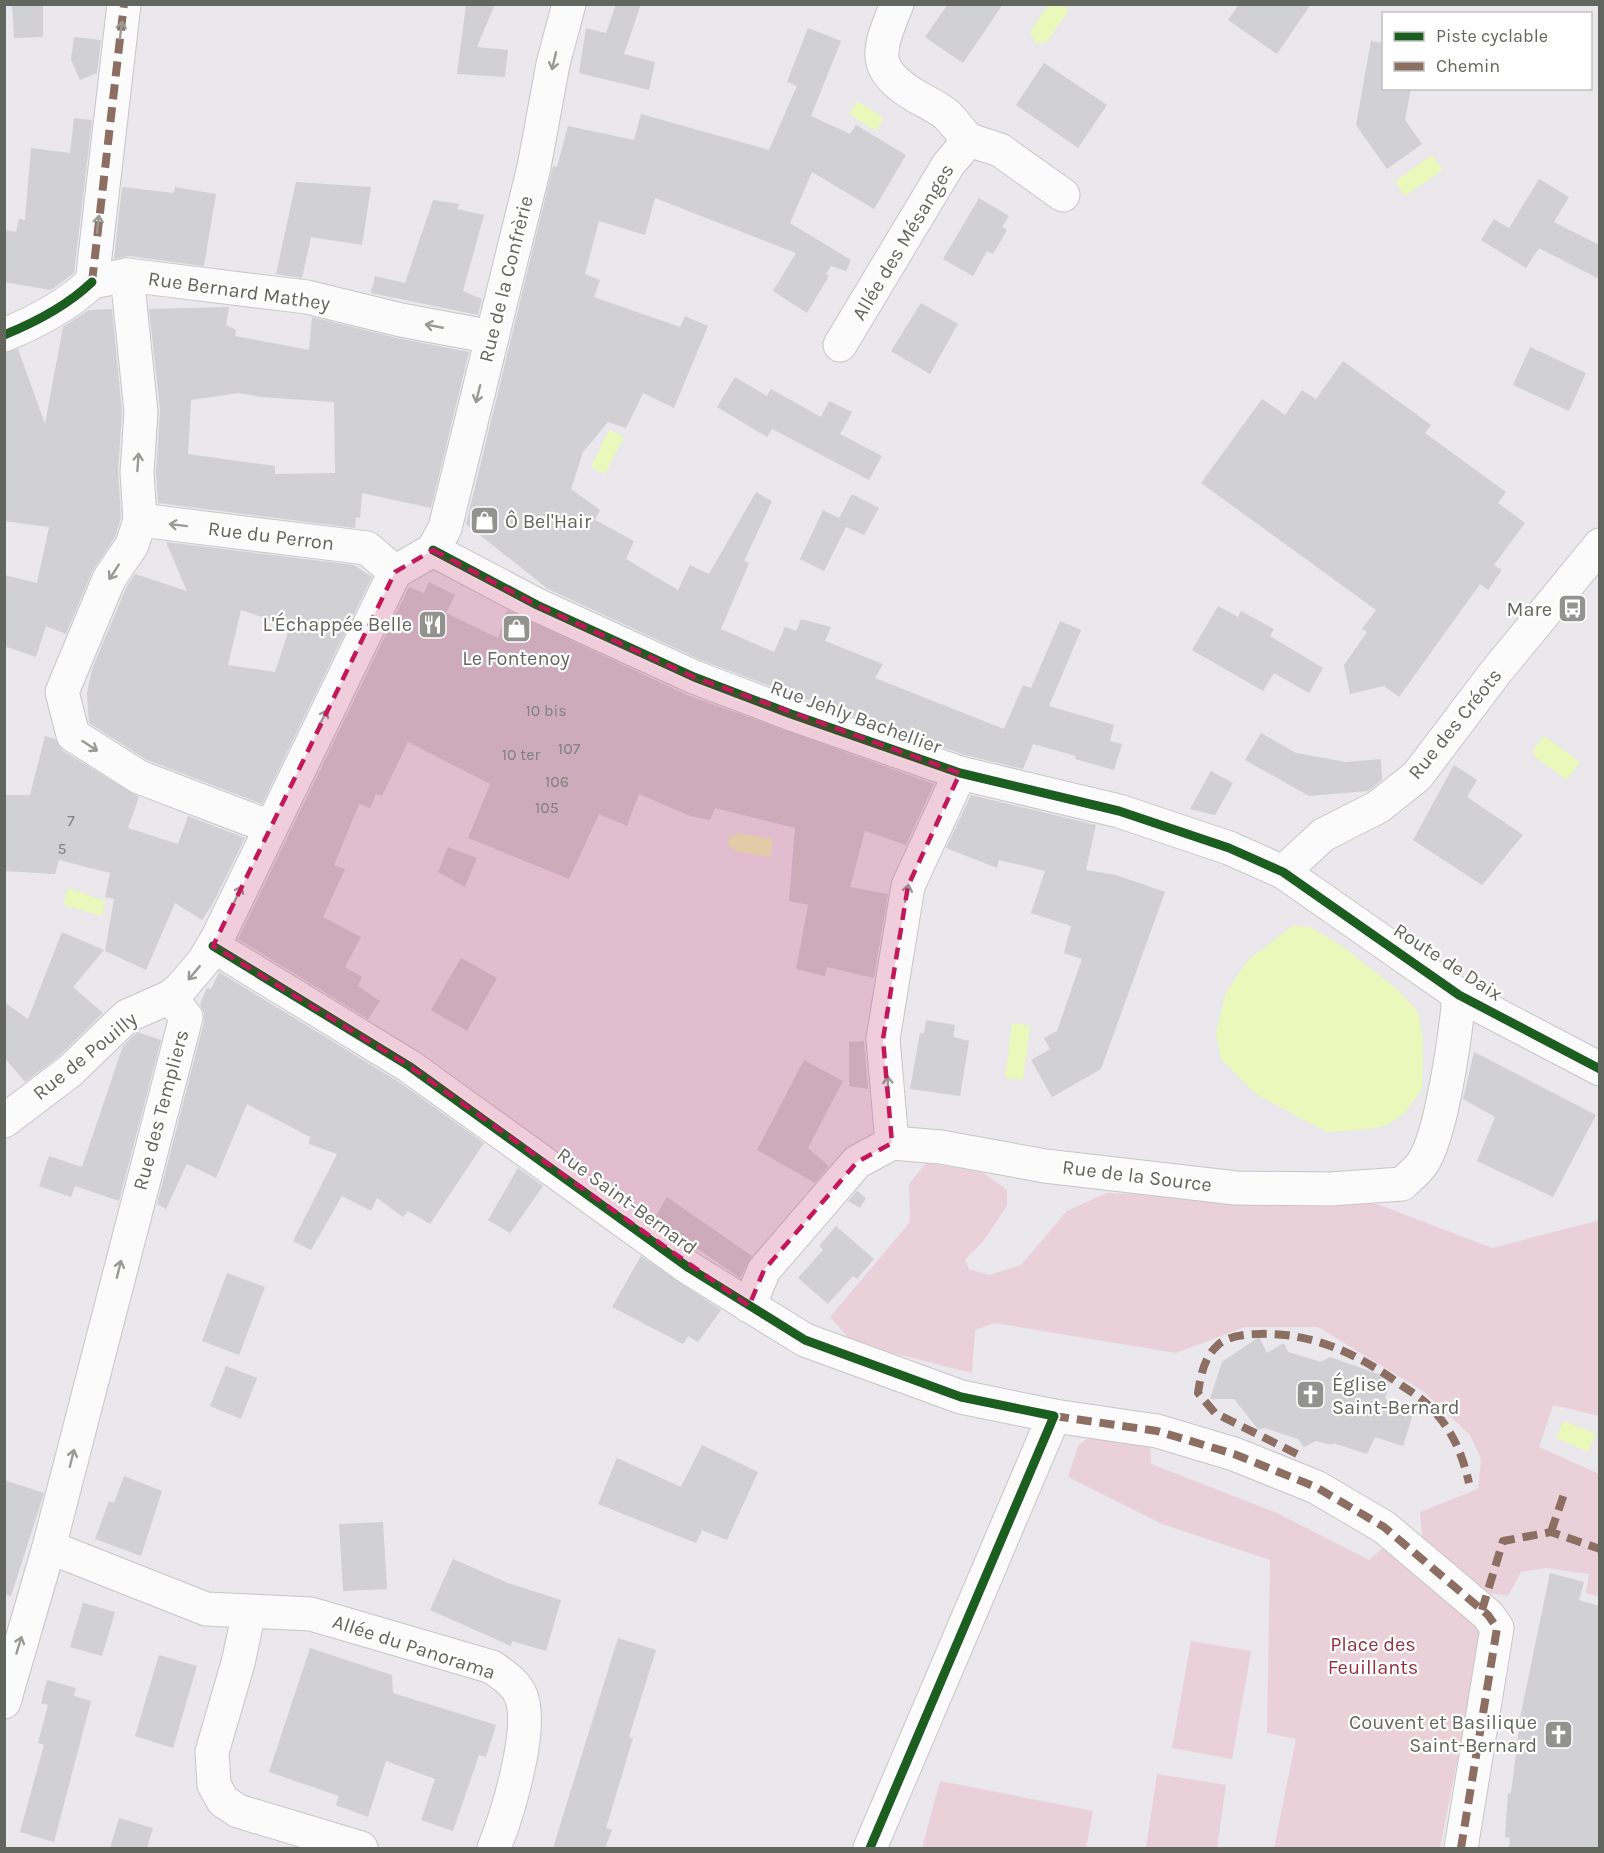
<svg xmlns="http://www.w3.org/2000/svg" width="1604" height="1853" viewBox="0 0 1604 1853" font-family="Karla,sans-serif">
	<rect width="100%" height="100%" fill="#eae7ed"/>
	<!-- green -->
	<g fill="#ead1d9">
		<polygon points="926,1163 982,1172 1007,1190 1007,1206 984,1240 965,1260 969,1269 989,1275 1021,1265 1067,1211 1107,1193 1377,1204 1492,1248 1600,1220 1599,1416 1553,1405 1539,1447 1599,1474 1599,1597 1586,1593 1589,1574 1546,1568 1521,1572 1508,1596 1478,1591 1422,1537 1420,1512 1478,1489 1481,1459 1470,1435 1423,1391 1318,1327 1245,1327 1176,1353 995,1323 975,1330 972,1373 853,1343 830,1317 910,1222 909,1184"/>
		<polygon points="1095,1433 1150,1443 1151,1464 1277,1513 1369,1560 1390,1542 1484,1625 1440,1848 1274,1848 1296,1739 1267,1733 1270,1560 1162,1524 1068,1477 1078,1446"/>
		<polygon points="1191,1641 1251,1651 1232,1759 1172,1748"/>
		<polygon points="1157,1774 1226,1785 1217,1848 1146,1848"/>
		<polygon points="940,1781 1093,1811 1086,1848 922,1848"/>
	</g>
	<!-- water -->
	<g fill="#eaf8bb">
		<polygon points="1048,5 1061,5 1069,10 1046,43 1035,43 1030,32"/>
		<polygon points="857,101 884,118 876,131 849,114"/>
		<polygon points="1432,155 1443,170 1405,196 1395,181"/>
		<polygon points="609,430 624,437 605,474 591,467"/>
		<polygon points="1544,736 1580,762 1567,780 1535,757 1533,750"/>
		<polygon points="737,833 773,839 770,857 734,851 734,848 728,846 730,835 736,836"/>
		<polygon points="68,888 105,901 102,916 63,905"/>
		<polygon points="1293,926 1310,927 1342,946 1397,989 1418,1012 1423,1040 1422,1089 1405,1113 1389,1124 1371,1129 1327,1132 1256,1094 1221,1059 1216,1033 1226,992 1249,959"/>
		<polygon points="1012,1023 1030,1026 1023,1080 1005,1078"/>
		<polygon points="1563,1421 1596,1433 1589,1452 1556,1438"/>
	</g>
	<!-- building -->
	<g fill="#d1d0d4" fill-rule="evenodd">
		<polygon points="12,4 43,4 43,37 14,38"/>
		<polygon points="466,4 495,4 477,47 508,50 505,77 457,74"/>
		<polygon points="616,4 641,4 624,54 655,62 649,90 579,73 586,28 606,33"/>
		<polygon points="948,4 1003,4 963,63 925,37"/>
		<polygon points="1239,4 1311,4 1277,54 1228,20"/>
		<polygon points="808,28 841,41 811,116 850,134 856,125 906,155 874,209 812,172 790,223 851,260 846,271 831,266 826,274 829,276 807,313 773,291 796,253 655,198 645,235 599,221 585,274 600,280 594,297 680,327 685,316 708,326 674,408 643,393 626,428 608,422 583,452 571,489 600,510 595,520 634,541 626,559 678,590 690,565 709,574 756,492 772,501 744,561 749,563 721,629 774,652 785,627 796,631 801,619 831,627 825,641 883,664 875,678 1004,729 1023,685 1031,688 1060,621 1081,630 1049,706 1114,725 1110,741 1122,744 1114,770 1075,759 1076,756 1033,744 1023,769 965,755 797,696 701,660 548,589 466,524 553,166 557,167 568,126 634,140 641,114 769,150 797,86 787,82"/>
		<polygon points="74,37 101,40 97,73 80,80 71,60"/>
		<polygon points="1371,41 1383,43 1383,88 1411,88 1405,120 1422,144 1387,169 1356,125"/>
		<polygon points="1044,63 1107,105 1078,148 1016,105"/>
		<polygon points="74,118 92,120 74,273 51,290 4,282 4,230 16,232 19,219 25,220 31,148 70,153"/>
		<polygon points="1539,179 1569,197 1554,222 1599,245 1599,279 1539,248 1526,268 1481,240 1494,219 1509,228"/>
		<polygon points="296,182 371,187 362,245 311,237 302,278 276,274"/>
		<polygon points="122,187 174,193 175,187 216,194 204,266 129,256 114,259"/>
		<polygon points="979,198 1009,216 1002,227 1007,230 993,254 987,251 973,276 943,259"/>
		<polygon points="433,200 459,204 457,209 484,215 463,291 482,299 478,315 371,293 375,276 405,283"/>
		<polygon points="921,303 958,324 930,374 891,351"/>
		<path d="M229 307 226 325 236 330 235 336 309 350 312 317 397 338 469 352 431 508 362 493 360 518 356 517 355 528 158 503 156 472 160 410 149 309ZM239 393 261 397 334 402 335 473 275 474V466L188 454 191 400Z"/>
		<polygon points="112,309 122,412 118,471 121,518 115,537 92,572 66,634 46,626 36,657 4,646 4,575 37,583 49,527 4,521 4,353 18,349 45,424 63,327 89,310"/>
		<polygon points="1530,347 1586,373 1569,411 1513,385"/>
		<polygon points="1343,361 1431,425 1425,433 1506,492 1498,503 1525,523 1494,565 1502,570 1488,590 1480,584 1399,697 1384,686 1350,694 1344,665 1367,632 1362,629 1376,610 1201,483 1262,399 1285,415 1302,390 1316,399"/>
		<polygon points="735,377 767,396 771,389 821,417 829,401 852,412 840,434 882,456 869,480 772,429 767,437 717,407"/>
		<polygon points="852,494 879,508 864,535 846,527 824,571 800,559 823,510 839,518"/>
		<path d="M166 542 354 565 372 577 262 804 147 760 89 723 87 693 92 669 126 588 135 574 187 591ZM241 610 290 626 275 672 228 665Z"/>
		<polygon points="429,582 455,595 446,613 498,638 507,610 687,695 934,784 906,845 865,831 850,887 888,894 874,978 827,967 825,976 796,969 808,905 789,901 795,828 715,808 710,820 690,816 639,794 627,826 599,814 569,879 468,838 490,784 408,742 382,796 376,794 370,808 359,804 334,865 345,869 323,917 361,937 345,967 362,977 358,986 380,1001 368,1019 238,939 409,587 424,593"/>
		<polygon points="1218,606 1238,617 1241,611 1274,629 1270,636 1323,668 1309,693 1274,673 1263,691 1192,650"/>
		<polygon points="1261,733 1296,753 1346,762 1381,759 1382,780 1368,791 1309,796 1245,760"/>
		<polygon points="45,736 55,739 63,751 139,797 128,828 178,844 188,816 245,838 212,905 202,920 175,903 146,970 105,951 114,899 105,897 110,873 59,860 55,874 4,871 4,795 30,795"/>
		<polygon points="1454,765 1477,780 1467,797 1523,835 1482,885 1413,840"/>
		<polygon points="1211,771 1233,783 1215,815 1190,809"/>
		<polygon points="971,795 1096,825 1086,870 1116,875 1165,892 1101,1069 1052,1097 1031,1060 1050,1049 1044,1038 1057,1031 1082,959 1064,953 1071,926 1031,913 1045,871 999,860 997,868 946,848"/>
		<polygon points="448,847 477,858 465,887 438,872"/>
		<polygon points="62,932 104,950 73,987 103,1013 58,1057 25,1082 4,1057 4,1002 28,1019"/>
		<polygon points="461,958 497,978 467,1031 431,1010"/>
		<polygon points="219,972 399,1082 484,1143 430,1224 408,1211 403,1217 377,1198 371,1211 342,1196 311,1250 293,1241 337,1154 309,1144 310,1137 247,1104 216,1178 187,1164 166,1209 157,1204 204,1022 204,1013 200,1004 207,988 211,989"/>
		<polygon points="926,1020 955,1025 953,1037 969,1041 960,1096 910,1089 920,1033 924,1033"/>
		<polygon points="137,1032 161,1040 119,1201 75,1186 71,1197 39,1186 49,1156 82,1167 123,1046"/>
		<polygon points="864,1041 868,1089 849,1086 849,1042"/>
		<polygon points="1474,1052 1596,1115 1553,1197 1477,1161 1495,1117 1463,1099"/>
		<polygon points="804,1060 843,1081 808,1148 829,1166 815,1183 757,1150"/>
		<polygon points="518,1168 543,1186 510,1233 488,1220"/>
		<polygon points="857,1191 866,1198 860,1208 848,1201"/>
		<polygon points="667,1197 752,1256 740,1278 654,1219"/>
		<polygon points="836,1226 874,1259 857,1279 853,1276 828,1304 798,1278 823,1250 819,1246"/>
		<polygon points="641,1256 721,1310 698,1342 688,1336 683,1344 612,1307"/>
		<polygon points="227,1273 265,1287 239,1355 202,1341"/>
		<polygon points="1259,1337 1267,1353 1284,1343 1288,1352 1321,1362 1330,1357 1389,1378 1390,1382 1385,1399 1415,1408 1403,1446 1375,1437 1367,1454 1333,1443 1332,1445 1316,1441 1304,1447 1298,1439 1265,1428 1258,1429 1234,1399 1210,1399 1222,1362"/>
		<polygon points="226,1366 257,1378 241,1419 210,1406"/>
		<polygon points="702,1445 758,1472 727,1540 702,1530 696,1543 598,1504 617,1458 681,1487"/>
		<polygon points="124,1476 162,1491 141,1556 95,1539 109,1501 114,1503"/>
		<polygon points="4,1480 44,1493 11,1596 4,1595"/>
		<polygon points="383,1522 387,1589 343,1591 339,1524"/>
		<polygon points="453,1559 508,1583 561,1600 546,1651 512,1641 511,1646 430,1610"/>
		<polygon points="1550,1573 1584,1582 1579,1600 1599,1606 1599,1848 1509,1848 1510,1838 1505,1837 1508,1793 1511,1793 1521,1713"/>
		<polygon points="83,1603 115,1612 102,1656 70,1647"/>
		<polygon points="618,1638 656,1650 629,1737 633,1738 606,1828 612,1830 605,1848 553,1848"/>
		<polygon points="310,1648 392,1675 393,1693 496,1725 486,1757 479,1755 453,1831 421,1820 435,1779 386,1761 368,1817 336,1805 339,1796 269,1772"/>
		<polygon points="159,1655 197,1666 173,1748 135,1736"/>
		<polygon points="47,1680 76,1688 74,1696 91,1701 54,1842 20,1832 44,1745 38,1743 48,1705 41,1703"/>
		<polygon points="119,1818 153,1828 147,1848 110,1848"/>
	</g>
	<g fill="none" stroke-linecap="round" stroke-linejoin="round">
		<defs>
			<g id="minor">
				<polyline points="969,140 1000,150 1063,195"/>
				<polyline points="127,275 141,412 137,472 140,520 132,545 109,579 62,692 73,735 139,777 270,827"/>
				<polyline points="92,282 127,275 307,297 401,320 492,337"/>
				<polyline points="92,282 124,4"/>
				<path d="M4 335C36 322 67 306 92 282"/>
				<path d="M840 345 948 165 969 140C961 132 955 123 947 115 939 108 928 103 919 98 870 69 877 53 897 4"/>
				<polyline points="140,520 367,548 395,572"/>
				<polyline points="433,550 537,605 694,677 791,714 960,773 1119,811 1229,848 1283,872 1459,995 1600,1069"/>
				<polyline points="433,550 445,528 534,167 553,64 569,4"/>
				<polyline points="1283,872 1323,835 1378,807 1417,776 1495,673 1600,545"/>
				<polyline points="213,946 409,1066 689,1268 805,1340 961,1397 1054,1416 1157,1431 1234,1454 1316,1487 1384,1527 1488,1615 1497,1628 1461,1848"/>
				<polyline points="4,1121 70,1071 127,1016 170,997 180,989 203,962 217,939 395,572 433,550"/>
				<polyline points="892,1143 883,1039 908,886 960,773"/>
				<path d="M749 1306 764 1270 857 1162 892 1143 941 1147 1045 1166 1236 1188 1330 1189 1402 1184C1408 1178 1417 1171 1422 1164 1442 1136 1456 1031 1459 995"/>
				<path d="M49 1547 206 1609 311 1614 492 1667C503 1675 516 1683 521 1696 534 1729 507 1816 494 1848"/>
				<polyline points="249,1612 238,1663 212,1752 214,1785 223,1801 238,1811 361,1848"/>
				<polyline points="4,1702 49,1547 186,1017 170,997"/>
				<polyline points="870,1848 1054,1416"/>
			</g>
		</defs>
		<!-- minor casing -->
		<use href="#minor" stroke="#c6c6c5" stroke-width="35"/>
		<!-- minor -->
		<use href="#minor" stroke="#fcfbfc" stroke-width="33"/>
		<!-- quiet -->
		<g stroke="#8d6e63" stroke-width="8" stroke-dasharray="15 8" stroke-linecap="butt">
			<polyline points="92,282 124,4"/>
			<polyline points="1054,1416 1157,1431 1234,1454 1316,1487 1384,1527 1488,1615 1497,1628 1461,1848"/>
			<path d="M1297 1454 1215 1413 1198 1393C1201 1374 1204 1357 1219 1344 1229 1336 1246 1334 1258 1334 1312 1332 1358 1354 1401 1385 1411 1392 1422 1398 1430 1407 1452 1429 1462 1453 1469 1483"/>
			<polyline points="1551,1532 1565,1491"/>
			<polyline points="1482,1610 1503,1541 1551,1532 1600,1549"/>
		</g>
		<defs>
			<g id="cycleway">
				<path d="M4 335C36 322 67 306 92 282"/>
				<polyline points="433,550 537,605 694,677 791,714 960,773 1119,811 1229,848 1283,872 1459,995 1600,1069"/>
				<polyline points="213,946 409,1066 689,1268 805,1340 961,1397 1054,1416 870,1848"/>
			</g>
		</defs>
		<!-- cycleway casing -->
		<use href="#cycleway" stroke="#fff" stroke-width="13"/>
		<!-- cycleway -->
		<use href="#cycleway" stroke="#1b5e20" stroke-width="9"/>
	</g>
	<!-- one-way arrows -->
	<defs><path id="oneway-shaft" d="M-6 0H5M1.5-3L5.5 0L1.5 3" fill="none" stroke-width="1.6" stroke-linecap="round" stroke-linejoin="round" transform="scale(1.5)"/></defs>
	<g stroke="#999a94">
		<use href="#oneway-shaft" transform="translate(121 30) rotate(-83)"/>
		<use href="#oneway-shaft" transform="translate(554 61) rotate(103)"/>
		<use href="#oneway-shaft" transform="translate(98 224) rotate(-83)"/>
		<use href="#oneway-shaft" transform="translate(434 326) rotate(-169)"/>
		<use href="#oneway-shaft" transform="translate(478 394) rotate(104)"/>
		<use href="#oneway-shaft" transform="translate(138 462) rotate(-86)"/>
		<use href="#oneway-shaft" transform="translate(178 525) rotate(-173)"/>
		<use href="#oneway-shaft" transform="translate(114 572) rotate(123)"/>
		<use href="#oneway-shaft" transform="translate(323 718) rotate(-64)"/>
		<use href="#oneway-shaft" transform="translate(90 746) rotate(33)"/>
		<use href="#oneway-shaft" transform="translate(907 893) rotate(-78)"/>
		<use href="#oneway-shaft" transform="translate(238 894) rotate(-65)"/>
		<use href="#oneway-shaft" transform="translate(194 973) rotate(130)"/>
		<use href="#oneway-shaft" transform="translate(888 1085) rotate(-92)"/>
		<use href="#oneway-shaft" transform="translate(119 1269) rotate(-76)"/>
		<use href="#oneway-shaft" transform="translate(72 1458) rotate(-76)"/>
		<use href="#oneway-shaft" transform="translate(19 1645) rotate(-73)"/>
	</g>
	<!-- marked area -->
	<path fill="#c2185b" fill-opacity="0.2" stroke="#c2185b" stroke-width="4.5" stroke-dasharray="12 8" stroke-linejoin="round" d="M433 550 537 605 694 677 960 773 908 886 883 1039 892 1143 857 1162 764 1270 749 1306 409 1066 213 946 395 572Z"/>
	<!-- icons -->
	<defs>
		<symbol id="shop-square" viewBox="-11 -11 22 22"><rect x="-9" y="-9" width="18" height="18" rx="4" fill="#92938f" stroke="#fff"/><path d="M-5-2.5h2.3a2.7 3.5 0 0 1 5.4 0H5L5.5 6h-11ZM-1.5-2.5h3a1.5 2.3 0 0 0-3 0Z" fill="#fff"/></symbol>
		<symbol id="bus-square" viewBox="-11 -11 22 22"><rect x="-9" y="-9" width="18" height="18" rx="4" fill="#92938f" stroke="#fff"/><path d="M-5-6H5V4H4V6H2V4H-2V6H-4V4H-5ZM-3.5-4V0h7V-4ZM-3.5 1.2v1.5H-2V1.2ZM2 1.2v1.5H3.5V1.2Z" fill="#fff"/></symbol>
		<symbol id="restaurant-square" viewBox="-11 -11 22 22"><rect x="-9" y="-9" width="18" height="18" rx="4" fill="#92938f" stroke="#fff"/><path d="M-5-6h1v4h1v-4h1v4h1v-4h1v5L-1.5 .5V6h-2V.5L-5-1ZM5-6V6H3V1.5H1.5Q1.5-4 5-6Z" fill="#fff"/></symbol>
		<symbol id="church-square" viewBox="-11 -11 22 22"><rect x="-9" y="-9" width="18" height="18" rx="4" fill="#92938f" stroke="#fff"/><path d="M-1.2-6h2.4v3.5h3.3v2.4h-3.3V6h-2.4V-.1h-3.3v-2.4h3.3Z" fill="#fff"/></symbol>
	</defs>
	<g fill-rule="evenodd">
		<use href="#shop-square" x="468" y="504" width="33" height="33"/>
		<use href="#bus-square" x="1556" y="592" width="33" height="33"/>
		<use href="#restaurant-square" x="416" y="608" width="33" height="33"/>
		<use href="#shop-square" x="500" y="612" width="33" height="33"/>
		<use href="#church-square" x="1294" y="1378" width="33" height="33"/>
		<use href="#church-square" x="1542" y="1718" width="33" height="33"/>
	</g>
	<g text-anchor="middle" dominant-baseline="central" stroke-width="4.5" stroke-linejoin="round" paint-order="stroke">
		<!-- number labels -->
		<g font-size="16" fill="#80827b">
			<text x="546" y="710">10 bis</text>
			<text x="569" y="748">107</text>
			<text x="521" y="754">10 ter</text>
			<text x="557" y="781">106</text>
			<text x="547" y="807">105</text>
			<text x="71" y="820">7</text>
			<text x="62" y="848">5</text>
		</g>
		<!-- street labels -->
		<g font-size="20" fill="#63665c" stroke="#fff">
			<text transform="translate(903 242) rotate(-59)">Allée des Mésanges</text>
			<text transform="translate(506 279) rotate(-76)">Rue de la Confrèrie</text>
			<text transform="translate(239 291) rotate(8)">Rue Bernard Mathey</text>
			<text transform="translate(271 536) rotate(7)">Rue du Perron</text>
			<text transform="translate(856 717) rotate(20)">Rue Jehly Bachellier</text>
			<text transform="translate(1455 724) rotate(-51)">Rue des Créots</text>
			<text transform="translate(1448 962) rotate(33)">Route de Daix</text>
			<text transform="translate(85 1056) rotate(-39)">Rue de Pouilly</text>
			<text transform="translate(161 1110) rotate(-75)">Rue des Templiers</text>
			<text transform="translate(1137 1176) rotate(7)">Rue de la Source</text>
			<text transform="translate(627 1201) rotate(36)">Rue Saint-Bernard</text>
			<text transform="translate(414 1647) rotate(18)">Allée du Panorama</text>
		</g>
		<!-- poi labels -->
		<g font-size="20" fill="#63665c" stroke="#fff" text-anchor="end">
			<text x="505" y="521" text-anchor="start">Ô Bel'Hair</text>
			<text x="1552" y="609">Mare</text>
			<text x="412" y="624">L'Échappée Belle</text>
			<text x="516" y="658" text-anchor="middle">Le Fontenoy</text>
			<text x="1332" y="1384" text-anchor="start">Église<tspan x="1332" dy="23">Saint-Bernard</tspan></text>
			<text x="1537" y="1722">Couvent et Basilique<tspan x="1537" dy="23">Saint-Bernard</tspan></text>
		</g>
		<!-- park labels -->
		<g font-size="20" fill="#92303f" stroke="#fff">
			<text x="1373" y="1644">Place des<tspan x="1373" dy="23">Feuillants</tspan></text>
		</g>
	</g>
	<!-- border -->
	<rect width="1604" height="1853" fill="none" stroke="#63665c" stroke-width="12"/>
	<!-- legend -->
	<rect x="1382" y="12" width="210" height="78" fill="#ffffff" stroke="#c1c2be" stroke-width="1.5"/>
	<rect x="1394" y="32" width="30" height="9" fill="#1b5e20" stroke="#c1c2be" stroke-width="1.5"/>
	<text x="1436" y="42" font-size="18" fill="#63665c">Piste cyclable</text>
	<rect x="1394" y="62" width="30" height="9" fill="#8d6e63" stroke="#c1c2be" stroke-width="1.5"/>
	<text x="1436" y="72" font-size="18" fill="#63665c">Chemin</text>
</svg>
